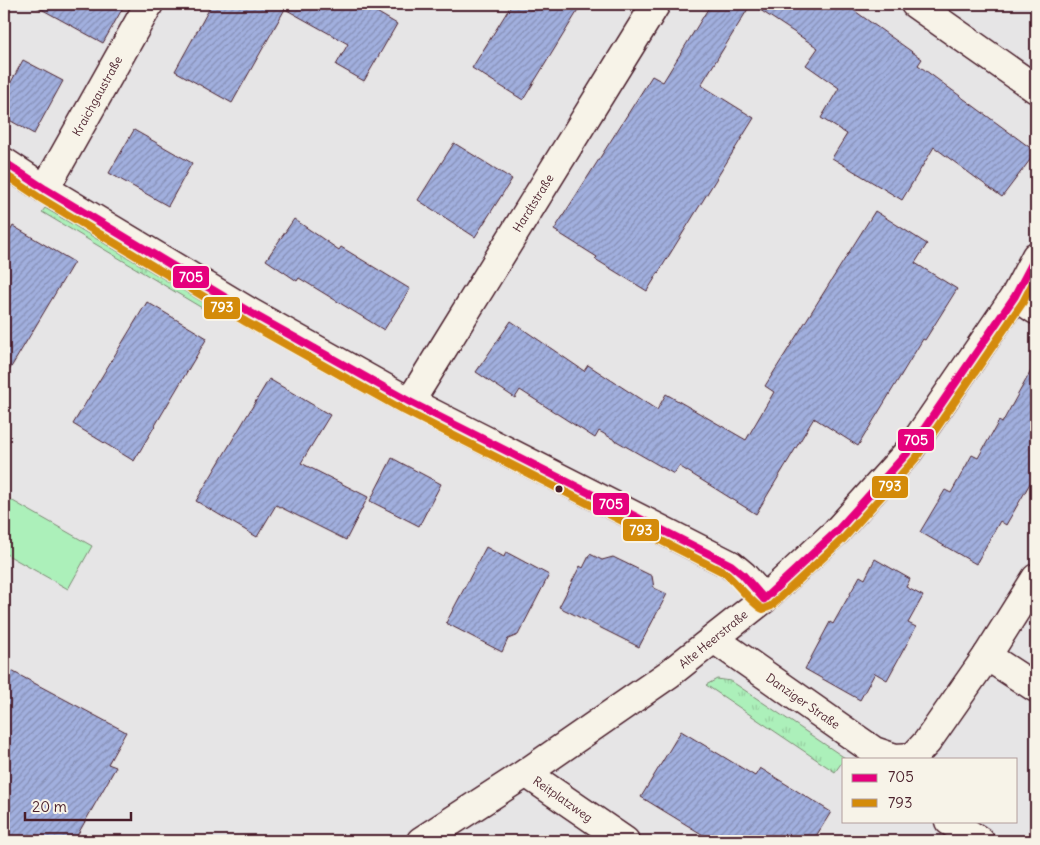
<svg xmlns="http://www.w3.org/2000/svg" width="1040" height="845" viewBox="0 0 1040 845" font-family="Delius,sans-serif">
	<defs>
		<pattern id="grass-tufts" width="24" height="20" patternUnits="userSpaceOnUse" patternTransform="scale(1.25)"><rect width="24" height="20" fill="#acf0ba"/><path d="M3 7l-1-3M5 7V3M7 7l1-3M15 17l-1-3M17 17v-4M19 17l1-3" fill="none" stroke="#96cda0"/></pattern>
		<pattern id="building-hatch" width="6" height="6" patternUnits="userSpaceOnUse" patternTransform="scale(1.25)"><rect width="6" height="6" fill="#a1afde"/><path d="M-1 1l2-2M0 6l6-6M5 7l2-2" fill="none" stroke="#858eb4"/></pattern>
	</defs>
	<rect width="100%" height="100%" fill="#e6e5e6"/>
	<filter id="ink" filterUnits="userSpaceOnUse"><feTurbulence type="fractalNoise" baseFrequency=".02" numOctaves="2"/><feDisplacementMap in="SourceGraphic" scale="10" xChannelSelector="R" yChannelSelector="G"/><feConvolveMatrix kernelMatrix="1 2 1 2 8 2 1 2 1" color-interpolation-filters="sRGB"/></filter>
	<g filter="url(#ink)">
		<!-- grass -->
		<g fill="url(#grass-tufts)" stroke="#7b8872">
			<polygon points="45,208 219,312 217,317 42,212"/>
			<polygon points="717,679 731,681 845,758 835,772 706,685"/>
		</g>
		<!-- park -->
		<polygon fill="#acf0ba" stroke="#7b8872" points="4,496 92,546 68,589 4,553"/>
		<!-- building -->
		<g fill="url(#building-hatch)" stroke="#4a1f2b">
			<polygon points="32,4 125,4 103,43"/>
			<polygon points="212,4 363,4 397,24 364,81 336,65 348,44 285,9 232,103 175,71"/>
			<polygon points="512,4 582,4 523,100 472,68"/>
			<polygon points="711,4 845,4 922,59 918,65 1036,152 1002,197 934,147 902,200 832,158 847,134 821,118 839,88 806,65 818,48 751,4 701,85 754,118 647,291 595,259 597,257 554,230 652,76 663,82"/>
			<polygon points="23,60 63,81 34,134 4,117 4,95"/>
			<polygon points="134,130 192,163 168,206 109,173"/>
			<polygon points="454,143 512,179 475,237 418,200"/>
			<polygon points="875,211 927,244 915,263 957,289 925,340 923,339 858,446 814,418 756,514 679,466 674,474 599,431 595,438 520,390 515,398 476,372 511,321 584,371 588,365 657,410 666,394 746,440 774,392 765,386"/>
			<polygon points="294,219 339,250 341,247 410,289 384,330 299,278 297,281 266,260"/>
			<polygon points="13,226 74,262 4,379 4,242"/>
			<polygon points="147,302 207,338 134,461 73,424"/>
			<polygon points="1036,362 1036,473 1006,525 1000,521 976,564 920,532 945,490 951,493 972,455 978,458 999,421 1002,423"/>
			<polygon points="269,379 330,415 301,463 368,497 346,540 276,505 257,537 196,501"/>
			<polygon points="392,458 441,484 419,526 370,501"/>
			<polygon points="486,547 504,557 506,552 549,575 518,635 508,639 502,652 446,623"/>
			<polygon points="590,554 602,560 613,557 652,576 654,588 667,594 639,647 559,607 580,566 583,568"/>
			<polygon points="875,559 910,579 906,587 923,596 908,623 916,627 887,680 875,673 860,700 805,669 830,622 833,624 860,576 865,579"/>
			<polygon points="4,667 126,732 108,764 116,767 74,841 4,841"/>
			<polygon points="681,731 755,776 760,768 831,812 813,841 713,841 641,797"/>
		</g>
		<g fill="none" stroke-linecap="round" stroke-linejoin="round">
			<defs>
				<g id="minor">
					<polyline points="915,4 1036,89"/>
					<polyline points="4,162 45,189 251,313 410,402 731,565 743,575 764,599"/>
					<polyline points="45,189 149,4"/>
					<polyline points="1015,296 1036,310"/>
					<polyline points="410,402 656,4"/>
					<polyline points="714,639 874,751 895,758 913,757 927,742 987,656 1036,578"/>
					<polyline points="987,656 1036,688"/>
					<polyline points="526,773 625,841"/>
					<polyline points="949,821 980,841"/>
					<polyline points="421,841 526,773 669,674 764,599 836,532 909,451 1015,296 1036,256"/>
				</g>
			</defs>
			<!-- minor casing -->
			<use href="#minor" stroke="#4a1f2b" stroke-width="31"/>
			<!-- minor -->
			<use href="#minor" stroke="#f7f3e8" stroke-width="28"/>
			<defs>
				<g id="bus-1">
					<polyline points="4,162 45,189 251,313 410,402 731,565 743,575 764,599"/>
					<polyline points="764,599 836,532 909,451 1015,296 1036,256"/>
				</g>
				<path id="bus-2" d="M4 174 40 198 246 322 405 411 725 573C735 581 754 606 763 609L771 606 843 539 916 458 1023 302 1036 277"/>
			</defs>
			<!-- bus-1 casing -->
			<use href="#bus-1" stroke="#f7f3e8" stroke-width="11"/>
			<!-- bus-2 casing -->
			<use href="#bus-2" stroke="#f7f3e8" stroke-width="11"/>
			<!-- bus-1 -->
			<use href="#bus-1" stroke="#e5007d" stroke-width="8"/>
			<!-- bus-2 -->
			<use href="#bus-2" stroke="#d48b09" stroke-width="8"/>
		</g>
	</g>
	<!-- markers -->
	<circle fill="#4a1f2b" stroke="#f7f3e8" stroke-width="2" cx="559" cy="489" r="4.5"/>
	<g text-anchor="middle" dominant-baseline="central" stroke-width="5" stroke-linejoin="round" paint-order="stroke">
		<!-- street labels -->
		<g font-size="12" fill="#4a1f2b" stroke="#f7f3e8">
			<text transform="translate(97 96) rotate(-61)">Kraichgaustraße</text>
			<text transform="translate(533 203) rotate(-58)">Hardtstraße</text>
			<text transform="translate(713 639) rotate(-39)">Alte Heerstraße</text>
			<text transform="translate(803 701) rotate(35)">Danziger Straße</text>
			<text transform="translate(563 799) rotate(35)">Reitplatzweg</text>
		</g>
	</g>
	<g stroke="#f7f3e8" stroke-width="2">
		<rect x="172" y="265" width="38" height="24" rx="5" fill="#e5007d"/>
		<rect x="203" y="296" width="38" height="24" rx="5" fill="#d48b09"/>
		<rect x="897" y="428" width="38" height="24" rx="5" fill="#e5007d"/>
		<rect x="871" y="475" width="38" height="24" rx="5" fill="#d48b09"/>
		<rect x="592" y="492" width="38" height="24" rx="5" fill="#e5007d"/>
		<rect x="622" y="518" width="38" height="24" rx="5" fill="#d48b09"/>
	</g>
	<g font-size="14" text-anchor="middle" font-weight="bold" fill="#fff">
		<text x="191" y="282">705</text>
		<text x="222" y="312">793</text>
		<text x="916" y="445">705</text>
		<text x="890" y="491">793</text>
		<text x="611" y="509">705</text>
		<text x="641" y="535">793</text>
	</g>
	<!-- margin -->
	<rect width="1040" height="845" fill="none" stroke="#f7f3e8" stroke-width="20"/>
	<rect x="10" y="10" width="1020" height="825" fill="none" stroke="#4a1f2b" stroke-width="2" filter="url(#ink)"/>
	<!-- legend -->
	<rect x="842" y="758" width="175" height="65" fill="#f7f3e8" stroke="#b29e9c"/>
	<rect x="852" y="774" width="25" height="8" fill="#e5007d" stroke="#b29e9c"/>
	<text x="888" y="782" font-size="15" fill="#4a1f2b">705</text>
	<rect x="852" y="799" width="25" height="8" fill="#d48b09" stroke="#b29e9c"/>
	<text x="888" y="808" font-size="15" fill="#4a1f2b">793</text>
	<!-- scale -->
	<path d="M25 812v8h106v-8" fill="none" stroke="#4a1f2b" stroke-width="2.5"/>
	<text x="32" y="812" font-size="15" fill="#4a1f2b" stroke="#f7f3e8" stroke-width="4" paint-order="stroke">20 m</text>
</svg>
